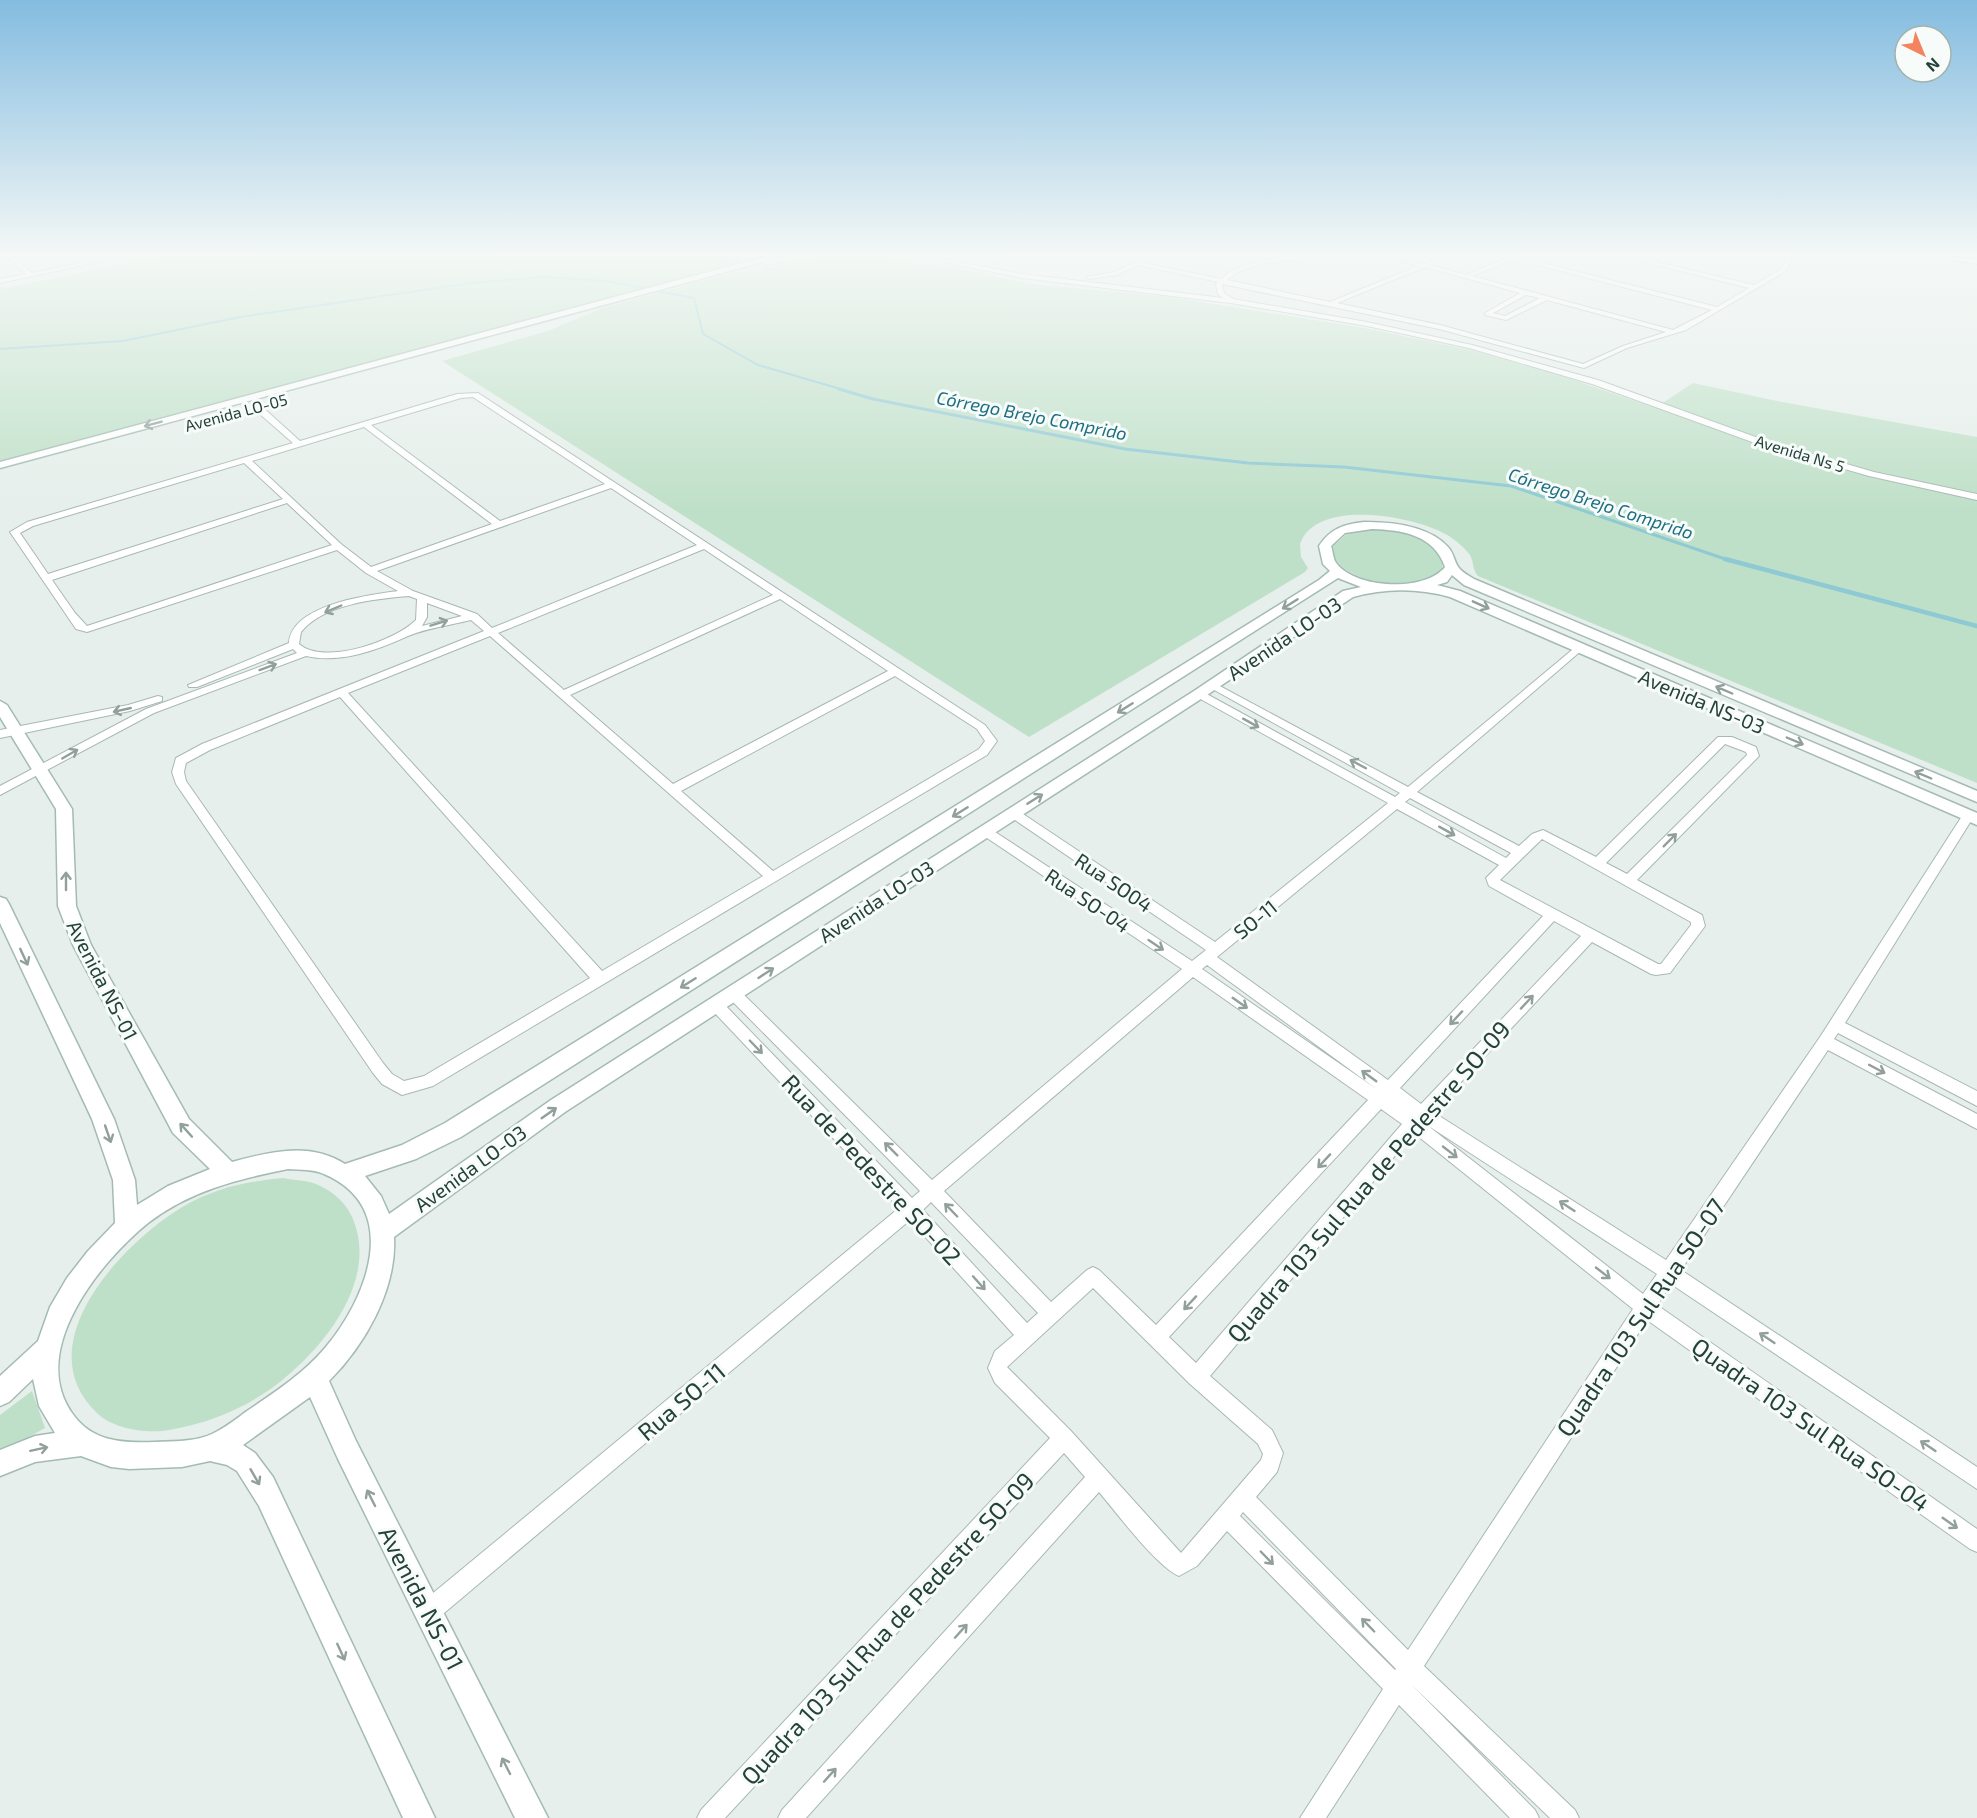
<svg xmlns="http://www.w3.org/2000/svg" width="1977" height="1818" viewBox="0 0 1977 1818" font-family="'Exo 2',sans-serif">
	<rect width="100%" height="100%" fill="#e6efeb"/>
	<!-- green -->
	<g fill="#bfe0c8">
		<polygon points="168,255 726,255 749,264 0,468 0,289"/>
		<path d="M821 255H885L920 265 952 267 1031 284 1170 297 1364 328 1471 350 1568 378 1655 408 1693 383 1777 401 1977 437V783L1478 576C1472 569 1474 562 1470 555 1465 548 1456 541 1449 536 1417 516 1316 497 1300 544L1301 557 1308 568 1305 572 1029 737 442 361 548 331 600 309 727 274 785 265Z"/>
		<path d="M1366 530C1387 529 1448 536 1442 568 1422 596 1329 584 1333 546L1347 534Z"/>
		<path d="M283 1178C292 1180 301 1180 310 1182 329 1188 346 1201 353 1219 378 1280 326 1345 280 1382 248 1407 210 1423 169 1430 147 1434 113 1429 97 1413 25 1345 123 1242 184 1206 215 1188 248 1181 283 1178Z"/>
		<polygon points="32,1391 45,1428 0,1453 0,1415"/>
	</g>
	<g fill="none" stroke-linecap="round" stroke-linejoin="round">
		<!-- stream-far2 -->
		<polyline stroke="#8ec9d4" stroke-width="2" points="0,349 123,341 240,317 471,283 544,277 605,281 694,298 703,334 758,365 844,390"/>
		<!-- stream-far1 -->
		<polyline stroke="#8ec9d4" stroke-width="3" points="839,389 873,399 1125,449 1248,463 1344,467 1511,486 1731,561"/>
		<!-- stream -->
		<polyline stroke="#8ec9d4" stroke-width="4.5" points="1725,559 1977,626"/>
		<defs>
			<g id="street">
				<polygon points="5,255 11,255 32,273 121,255 130,255 0,283 0,279 26,274"/>
				<path d="M911 255H921L1022 274 1223 298 1218 294 1216 284 1218 282 1138 265 1117 275 1089 279 1086 277 1114 272 1150 255H1157L1143 263 1221 279C1244 256 1307 255 1339 255L1336 257C1306 261 1249 258 1227 280L1330 302 1418 266 1382 255 1424 264 1446 255H1453L1430 265 1466 275 1514 255H1521L1519 257 1717 307 1749 288 1617 255H1626L1754 285 1781 269 1785 261 1760 255 1787 258 1788 255H1794L1786 271 1686 330 1627 348 1584 368 1439 329 1222 284 1224 293 1233 299 1367 322 1472 345 1598 380 1761 439 1874 472 1977 494V500L1869 476 1755 443 1592 384 1469 348 1367 326 1231 303 1022 278ZM1514 259 1712 310 1673 330 1472 276ZM1425 267 1520 293 1485 313V315L1506 320 1547 300 1666 332 1623 346 1583 364 1440 325 1337 303ZM1526 295 1540 298 1505 316 1493 313Z"/>
				<polygon points="966,255 974,255 999,262 996,264"/>
				<path d="M478 393 985 725 997 741 987 755 433 1086 402 1095 382 1084 373 1073 176 784 172 772 176 758 202 744 484 631 471 620C451 625 427 628 408 636 377 650 341 664 306 656L154 713 0 795V786L146 709 297 653 293 649 197 687H189L188 685 289 643C291 605 368 595 398 591L366 573 337 550 87 632 76 629 10 532 27 522 293 443 253 408V404H259L300 441 457 394ZM473 397 605 484 500 521 371 425 461 398ZM364 427 492 524 371 567 341 544 252 461ZM244 463 283 499 48 574 20 533 33 526ZM611 488 697 545 492 628 477 614 413 591 377 571ZM287 503 332 545 87 626 75 613 52 580ZM704 549 773 595 564 690 498 633ZM409 596 417 599 416 620C395 641 324 666 299 644L301 632C324 604 374 599 409 596ZM780 599 888 671 673 784 570 695ZM427 603 462 616 422 626 427 617ZM490 636 763 876 602 971 348 693ZM895 676 977 729 985 741 979 749 773 871 681 791ZM340 697 590 978 424 1076 404 1081 392 1074 383 1063 186 781 184 772 186 763 210 750Z"/>
				<path d="M1578 645 1583 648 1582 650 1417 792 1519 846 1532 834 1543 830 1596 857 1718 737H1732L1756 747 1759 756 1637 880 1702 915 1705 926 1670 973 1656 975 1651 974 1592 942 1433 1112 1666 1260 1820 1037 1964 813H1972L1974 816 1845 1023 1977 1091V1106L1838 1033 1834 1039 1977 1114V1129L1828 1050 1681 1270 1977 1467V1489L1671 1284 1657 1305 1977 1529V1552L1970 1549 1647 1320 1424 1666 1575 1810 1579 1818H1550L1412 1685 1535 1810 1539 1818H1510L1399 1705 1326 1818H1300L1383 1689 1227 1531 1197 1566 1179 1576C1157 1567 1116 1512 1099 1492L806 1818H778L782 1810 1085 1477 1064 1453 725 1818H697L701 1810 1050 1438 995 1383 988 1368 995 1351 1014 1335 910 1220 437 1619 429 1622 421 1619 418 1611 421 1603 899 1208 711 1009 709 1005 711 1001 716 999 721 1001 912 1198 920 1191 728 997 726 993 728 989H738L932 1180 1182 969 981 834 979 831 981 828H989L1192 961 1206 950 1009 816 1007 813 1009 810H1017L1215 942 1388 803 1195 696V692H1203L1395 797 1400 793 1207 686 1212 683 1216 684 1408 787ZM1725 744 1746 752 1747 755 1627 874 1606 863ZM1410 798 1511 853 1506 858 1405 802ZM1397 809 1499 865 1486 878 1489 886 1543 916 1388 1080 1217 957ZM1542 839 1691 922V925L1661 964H1658L1500 880ZM1554 921 1581 936 1421 1104 1400 1088ZM1207 965 1378 1090 1202 969ZM1193 977 1368 1100 1156 1325 1099 1270 1093 1267 1087 1270 1051 1302 944 1191ZM1381 1109 1402 1124 1196 1363 1169 1337ZM1427 1125 1657 1274 1643 1294ZM1414 1133 1633 1309 1408 1650 1256 1497 1277 1472 1283 1453 1272 1430 1210 1376ZM931 1202 1038 1313 1027 1323 923 1210ZM1093 1288 1190 1384 1258 1444 1263 1454 1261 1460 1181 1553 1071 1431 1007 1367ZM1243 1512 1396 1669 1395 1670 1240 1516Z"/>
				<polygon points="158,696 162,697 162,701 130,711 0,738 0,730 128,705"/>
			</g>
			<g id="secondary">
				<polygon points="771,255 782,255 769,260 793,255 806,255 766,265 763,262 0,468 0,462"/>
				<polygon points="1938,255 1977,260 1977,264 1942,257"/>
				<path d="M1364 522C1391 522 1428 525 1448 547 1454 553 1454 562 1459 568 1462 572 1469 576 1474 579L1977 791V802L1464 585 1452 575 1447 582 1437 585 1460 591 1977 813V825L1450 597C1418 588 1385 588 1353 597L1204 697 565 1112 394 1237C397 1289 365 1345 329 1381L356 1441 548 1818H515L338 1459 310 1397 243 1445 255 1453 273 1477 435 1818H403L259 1506 237 1471 227 1465 210 1461 182 1467 129 1469 111 1467 81 1456 35 1462 0 1476V1450L35 1436 55 1433 39 1406 33 1379 9 1402 0 1406V1376L38 1341 50 1307 67 1278 88 1251 115 1223 113 1180 92 1119 0 923V897L6 899 9 904 114 1119 135 1180 137 1205 168 1186 210 1169 173 1133 73 945 58 906 56 809 0 717V701L7 705 72 809 76 906 91 945 189 1119 232 1162C269 1152 310 1141 345 1164L402 1145 445 1123 1319 580 1330 571 1323 564 1319 546C1330 529 1344 524 1364 522ZM1372 529C1403 530 1434 535 1445 567 1425 592 1357 589 1337 564 1333 560 1333 551 1331 546L1345 533ZM1338 578 1361 587 1343 591 1194 691 551 1100 389 1214 381 1196 365 1176 416 1159 461 1137ZM288 1169C299 1170 314 1169 324 1174 404 1208 366 1300 325 1348 303 1374 275 1392 247 1411 236 1419 225 1428 212 1434 195 1442 173 1441 154 1442 122 1443 92 1442 72 1413 28 1350 100 1262 148 1223 189 1191 238 1179 288 1169Z"/>
			</g>
		</defs>
		<!-- street casing -->
		<use href="#street" stroke="#a8b8b2" stroke-width="2"/>
		<!-- secondary casing -->
		<use href="#secondary" stroke="#a4bbb3" stroke-width="3"/>
		<!-- street -->
		<use href="#street" fill="#fff" fill-rule="evenodd"/>
		<!-- secondary -->
		<use href="#secondary" fill="#fff" fill-rule="evenodd"/>
	</g>
	<!-- one-way arrows -->
	<defs><path id="oneway-shaft" d="M-6 0H5M1.5-3L5.5 0L1.5 3" fill="none" stroke-width="1.6" stroke-linecap="round" stroke-linejoin="round" transform="scale(1.5)"/></defs>
	<g stroke="#92a09c">
		<use href="#oneway-shaft" transform="translate(153 424) rotate(165)"/>
		<use href="#oneway-shaft" transform="translate(1290 604) rotate(148)"/>
		<use href="#oneway-shaft" transform="translate(1481 605) rotate(24)"/>
		<use href="#oneway-shaft" transform="translate(333 609) rotate(157)"/>
		<use href="#oneway-shaft" transform="translate(439 623) rotate(-17)"/>
		<use href="#oneway-shaft" transform="translate(268 667) rotate(-20)"/>
		<use href="#oneway-shaft" transform="translate(1724 690) rotate(-157)"/>
		<use href="#oneway-shaft" transform="translate(1125 708) rotate(148)"/>
		<use href="#oneway-shaft" transform="translate(122 710) rotate(167)"/>
		<use href="#oneway-shaft" transform="translate(1251 723) rotate(29)"/>
		<use href="#oneway-shaft" transform="translate(1795 741) rotate(23)"/>
		<use href="#oneway-shaft" transform="translate(70 754) rotate(-30)"/>
		<use href="#oneway-shaft" transform="translate(1358 764) rotate(-152)"/>
		<use href="#oneway-shaft" transform="translate(1923 775) rotate(-157)"/>
		<use href="#oneway-shaft" transform="translate(1035 799) rotate(-32)"/>
		<use href="#oneway-shaft" transform="translate(960 812) rotate(148)"/>
		<use href="#oneway-shaft" transform="translate(1447 831) rotate(29)"/>
		<use href="#oneway-shaft" transform="translate(1670 840) rotate(-45)"/>
		<use href="#oneway-shaft" transform="translate(66 881) rotate(-90)"/>
		<use href="#oneway-shaft" transform="translate(1156 945) rotate(34)"/>
		<use href="#oneway-shaft" transform="translate(24 957) rotate(65)"/>
		<use href="#oneway-shaft" transform="translate(766 973) rotate(-33)"/>
		<use href="#oneway-shaft" transform="translate(688 983) rotate(148)"/>
		<use href="#oneway-shaft" transform="translate(1527 1002) rotate(-47)"/>
		<use href="#oneway-shaft" transform="translate(1240 1003) rotate(35)"/>
		<use href="#oneway-shaft" transform="translate(1456 1018) rotate(133)"/>
		<use href="#oneway-shaft" transform="translate(756 1047) rotate(46)"/>
		<use href="#oneway-shaft" transform="translate(1877 1069) rotate(28)"/>
		<use href="#oneway-shaft" transform="translate(1369 1076) rotate(-144)"/>
		<use href="#oneway-shaft" transform="translate(549 1113) rotate(-35)"/>
		<use href="#oneway-shaft" transform="translate(186 1130) rotate(-132)"/>
		<use href="#oneway-shaft" transform="translate(108 1134) rotate(71)"/>
		<use href="#oneway-shaft" transform="translate(891 1149) rotate(-135)"/>
		<use href="#oneway-shaft" transform="translate(1450 1152) rotate(38)"/>
		<use href="#oneway-shaft" transform="translate(1324 1161) rotate(133)"/>
		<use href="#oneway-shaft" transform="translate(1567 1206) rotate(-147)"/>
		<use href="#oneway-shaft" transform="translate(951 1210) rotate(-134)"/>
		<use href="#oneway-shaft" transform="translate(1603 1273) rotate(38)"/>
		<use href="#oneway-shaft" transform="translate(979 1283) rotate(48)"/>
		<use href="#oneway-shaft" transform="translate(1190 1303) rotate(133)"/>
		<use href="#oneway-shaft" transform="translate(1767 1338) rotate(-146)"/>
		<use href="#oneway-shaft" transform="translate(1928 1446) rotate(-146)"/>
		<use href="#oneway-shaft" transform="translate(39 1449) rotate(-12)"/>
		<use href="#oneway-shaft" transform="translate(255 1477) rotate(60)"/>
		<use href="#oneway-shaft" transform="translate(371 1498) rotate(-117)"/>
		<use href="#oneway-shaft" transform="translate(1950 1523) rotate(35)"/>
		<use href="#oneway-shaft" transform="translate(1267 1558) rotate(46)"/>
		<use href="#oneway-shaft" transform="translate(1368 1625) rotate(-134)"/>
		<use href="#oneway-shaft" transform="translate(961 1631) rotate(-48)"/>
		<use href="#oneway-shaft" transform="translate(341 1652) rotate(65)"/>
		<use href="#oneway-shaft" transform="translate(506 1766) rotate(-117)"/>
		<use href="#oneway-shaft" transform="translate(830 1775) rotate(-48)"/>
	</g>
	<!-- sky -->
	<linearGradient id="sky" x2="0" y2="1"><stop stop-color="#84bce0"/><stop offset="0.5" stop-color="#f4f8f6"/><stop offset="1" stop-color="#f4f8f6" stop-opacity="0"/></linearGradient>
	<rect width="1977" height="509" fill="url(#sky)"/>
	<g text-anchor="middle" dominant-baseline="central" stroke-width="6" stroke-linejoin="round" paint-order="stroke">
		<!-- far-street labels -->
		<g font-size="16" fill="#24423a" stroke="#f7fbf9">
			<text transform="translate(236 412) rotate(-15)">Avenida LO-05</text>
			<text transform="translate(1800 453) rotate(17)">Avenida Ns 5</text>
		</g>
		<!-- far-water labels -->
		<g font-size="18" font-style="italic" fill="#1c6f80" stroke="#f7fbf9">
			<text transform="translate(1032 415) rotate(11)">Córrego Brejo Comprido</text>
			<text transform="translate(1601 503) rotate(18)">Córrego Brejo Comprido</text>
		</g>
		<!-- street labels -->
		<g font-size="20" fill="#24423a" stroke="#f7fbf9">
			<text transform="translate(1284 638) rotate(-34)">Avenida LO-03</text>
			<text transform="translate(1702 701) rotate(23)">Avenida NS-03</text>
			<text transform="translate(1114 882) rotate(34)">Rua SO04</text>
			<text transform="translate(1088 900) rotate(34)">Rua SO-04</text>
			<text transform="translate(876 901) rotate(-33)">Avenida LO-03</text>
			<text transform="translate(1255 919) rotate(-39)">SO-11</text>
			<text transform="translate(103 980) rotate(63)">Avenida NS-01</text>
			<text transform="translate(470 1168) rotate(-36)">Avenida LO-03</text>
		</g>
		<!-- near-street labels -->
		<g font-size="24" fill="#24423a" stroke="#f7fbf9">
			<text transform="translate(872 1169) rotate(47)">Rua de Pedestre SO-02</text>
			<text transform="translate(1368 1181) rotate(-49)">Quadra 103 Sul Rua de Pedestre SO-09</text>
			<text transform="translate(1640 1317) rotate(-56)">Quadra 103 Sul Rua SO-07</text>
			<text transform="translate(681 1401) rotate(-40)">Rua SO-11</text>
			<text transform="translate(1811 1424) rotate(35)">Quadra 103 Sul Rua SO-04</text>
			<text transform="translate(422 1598) rotate(63)">Avenida NS-01</text>
			<text transform="translate(887 1628) rotate(-47)">Quadra 103 Sul Rua de Pedestre SO-09</text>
		</g>
	</g>
	<!-- north arrow -->
	<g transform="translate(1923 54) rotate(137)"><circle r="28" fill="#f7fbf9" stroke="#a3b1ad" stroke-width="1.5"/>
	<path d="M0-4.5L10 22L0 15L-10 22Z" fill="#f4845f"/>
	<text y="-9" font-size="16" font-weight="bold" text-anchor="middle" fill="#24423a">N</text>
	</g>
</svg>
